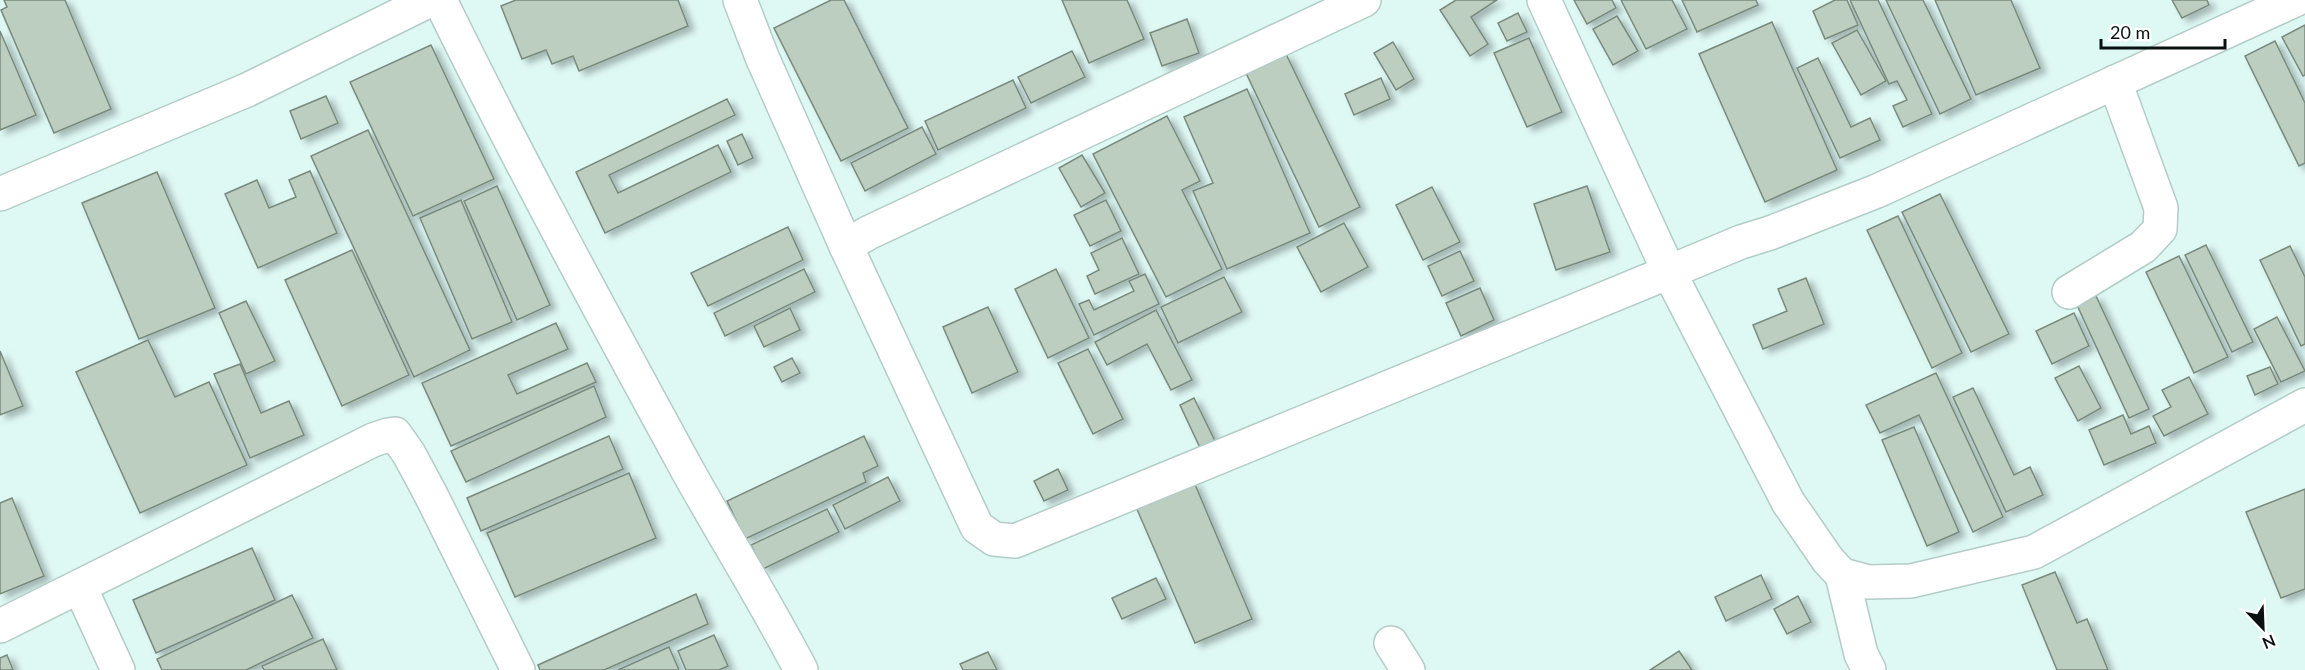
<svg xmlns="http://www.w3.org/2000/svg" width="2305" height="670" viewBox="0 0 2305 670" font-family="Lato,sans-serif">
	<defs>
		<filter id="shadow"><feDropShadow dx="6" dy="4" stdDeviation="3" flood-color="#0004"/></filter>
	</defs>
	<rect width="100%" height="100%" fill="#def8f4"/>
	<!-- building -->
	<g fill="#bccec0" stroke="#798a7d" stroke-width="1.5" filter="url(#shadow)">
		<polygon points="4,0 65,0 111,109 54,133 1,10 7,7"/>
		<polygon points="516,0 678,0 688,26 579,71 573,56 552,64 546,50 522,59 501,6"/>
		<polygon points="831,0 844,0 908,128 841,161 774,28"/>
		<polygon points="1062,0 1127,0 1144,39 1089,63"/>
		<polygon points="1456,0 1497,0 1471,17 1488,44 1470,56 1440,10"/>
		<polygon points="1574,0 1612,0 1616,8 1587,24"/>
		<polygon points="1621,0 1672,0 1687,29 1646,49"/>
		<polygon points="1682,0 1756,0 1758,5 1697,32"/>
		<polygon points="1835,0 1847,0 1858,25 1825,39 1813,11"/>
		<polygon points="1850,0 1878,0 1932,114 1903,127 1893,106 1907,100 1897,81 1889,84"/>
		<polygon points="1886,0 1923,0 1971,99 1940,114"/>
		<polygon points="1935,0 2011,0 2040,68 1976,95"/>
		<polygon points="2172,0 2207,0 2209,5 2182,18"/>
		<polygon points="1518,13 1527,32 1507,41 1498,23"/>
		<polygon points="1617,16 1638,51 1613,65 1593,29"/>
		<polygon points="1187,19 1199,53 1162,66 1150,33"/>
		<polygon points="1772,22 1837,170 1765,202 1699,54"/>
		<polygon points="2305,25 2305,75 2303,76 2282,37"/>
		<polygon points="1857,30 1886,81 1861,95 1832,43"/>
		<polygon points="0,31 36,115 0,130"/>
		<polygon points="1529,38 1562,112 1527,127 1494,53"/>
		<polygon points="2275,41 2305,103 2305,163 2299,166 2245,56"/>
		<polygon points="1393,42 1414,79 1396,90 1374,53"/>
		<polygon points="431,45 494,179 413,216 350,82"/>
		<polygon points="1072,51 1085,77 1031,103 1018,77"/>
		<polygon points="1286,54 1360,207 1319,227 1246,73"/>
		<polygon points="1818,58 1851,127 1870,118 1880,140 1840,158 1797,68"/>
		<polygon points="1381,78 1390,99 1354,115 1345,94"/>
		<polygon points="1013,80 1026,108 938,150 925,121"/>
		<polygon points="1247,89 1310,233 1227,269 1193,191 1213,183 1184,117"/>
		<polygon points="326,96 338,123 301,139 290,111"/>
		<polygon points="727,99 735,115 609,175 618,193 718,145 731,172 605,233 576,172"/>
		<polygon points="1167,116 1200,181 1182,190 1222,269 1166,297 1093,154"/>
		<polygon points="922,127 936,154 865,191 851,163"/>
		<polygon points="368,130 470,350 414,377 311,156"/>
		<polygon points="742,134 753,158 738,165 727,141"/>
		<polygon points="1082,155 1105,193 1081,207 1059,168"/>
		<polygon points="310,171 337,233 258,268 225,194 257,180 269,208 296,197 289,180"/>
		<polygon points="157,172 215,308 139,339 82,203"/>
		<polygon points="497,186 550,305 517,320 464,201"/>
		<polygon points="1587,186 1610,252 1556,270 1534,204"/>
		<polygon points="1432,187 1460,242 1423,260 1396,205"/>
		<polygon points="1940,194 2009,334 1971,352 1902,212"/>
		<polygon points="461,200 512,322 472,339 420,218"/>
		<polygon points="1106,200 1121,231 1090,246 1074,215"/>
		<polygon points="1898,216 1962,353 1932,368 1867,230"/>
		<polygon points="1344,223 1368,267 1321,292 1297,247"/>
		<polygon points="788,227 803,260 708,306 691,273"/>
		<polygon points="1122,238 1139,274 1095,294 1087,276 1099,270 1091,253"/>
		<polygon points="2206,245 2253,342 2232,352 2185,255"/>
		<polygon points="2290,246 2305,277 2305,344 2301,346 2260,260"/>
		<polygon points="352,250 409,375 342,406 285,280"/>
		<polygon points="1460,251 1474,281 1442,296 1428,266"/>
		<polygon points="2179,256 2228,357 2194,373 2146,272"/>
		<polygon points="804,269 815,292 725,336 714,313"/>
		<polygon points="1056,269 1089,338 1048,358 1015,289"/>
		<polygon points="1145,274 1159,304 1094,335 1079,304 1089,300 1094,310 1134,291 1129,281"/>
		<polygon points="1224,277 1242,312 1178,343 1161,307"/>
		<polygon points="1806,278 1824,324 1763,349 1753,325 1787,311 1778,289"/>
		<polygon points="1480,288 1494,320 1461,336 1446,303"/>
		<polygon points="2096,296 2149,409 2129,418 2077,305"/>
		<polygon points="246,301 275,361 246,374 219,313"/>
		<polygon points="988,307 1018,372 972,393 943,327"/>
		<polygon points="790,308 800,330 764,347 754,326"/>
		<polygon points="1156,310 1192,380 1171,390 1147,344 1107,365 1095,342"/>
		<polygon points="2074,313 2089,346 2052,364 2036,331"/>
		<polygon points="2277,317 2305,371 2281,382 2254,329"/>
		<polygon points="556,323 568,349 508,375 517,394 587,363 596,382 451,446 422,383"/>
		<polygon points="148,340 175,397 209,382 247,465 140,513 76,372"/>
		<polygon points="1088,349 1123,419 1093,434 1058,363"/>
		<polygon points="0,351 23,406 0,415"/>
		<polygon points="792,358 800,373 782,382 774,367"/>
		<polygon points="240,364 261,413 289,401 304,435 250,458 214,374"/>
		<polygon points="2079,366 2101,408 2078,421 2055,378"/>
		<polygon points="2270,367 2278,384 2255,395 2247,376"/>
		<polygon points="1936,373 2003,517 1973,532 1919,415 1880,433 1866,405"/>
		<polygon points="2189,377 2208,414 2164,436 2153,416 2171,407 2162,390"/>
		<polygon points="594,386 606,417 466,482 451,451"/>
		<polygon points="1973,388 2014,475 2030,467 2043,495 2006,512 1953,397"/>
		<polygon points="1194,398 1217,445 1202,452 1180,405"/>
		<polygon points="2123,415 2131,434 2149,426 2156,443 2104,465 2089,430"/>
		<polygon points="1914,427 1959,532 1927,546 1882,440"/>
		<polygon points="609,436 623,469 481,531 467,498"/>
		<polygon points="864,436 878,466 863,473 866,482 745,539 727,501"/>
		<polygon points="1058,469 1068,490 1044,501 1034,481"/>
		<polygon points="629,473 656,538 515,597 487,533"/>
		<polygon points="888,477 900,501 845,529 833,505"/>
		<polygon points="1194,482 1252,619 1195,643 1136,507"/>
		<polygon points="2305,489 2305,589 2281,598 2246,512"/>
		<polygon points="12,498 44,576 0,594 0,503"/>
		<polygon points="827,509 839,532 763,569 751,545"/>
		<polygon points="252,548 275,600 156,653 133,600"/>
		<polygon points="2055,572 2077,623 2087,619 2108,670 2057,670 2022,585"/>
		<polygon points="1761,575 1772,599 1726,621 1715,597"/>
		<polygon points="1156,578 1166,599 1122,619 1112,598"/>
		<polygon points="696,594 708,624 604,670 540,670 538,665"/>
		<polygon points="292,595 313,638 246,670 162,670 157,659"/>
		<polygon points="1798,596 1811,622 1787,634 1774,609"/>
		<polygon points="714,635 728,666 719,670 686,670 678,651"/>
		<polygon points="323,639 337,670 264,670 262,666"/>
		<polygon points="669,647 679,670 618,670"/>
		<polygon points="1679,651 1692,670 1650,670"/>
		<polygon points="988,652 997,670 963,670 960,664"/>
		<polygon points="7,655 13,670 0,670 0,658"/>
	</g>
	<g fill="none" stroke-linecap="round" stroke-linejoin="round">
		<defs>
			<g id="minor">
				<path d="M440 0C518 160 604 317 689 473 726 539 766 603 801 670"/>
				<polyline points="740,0 762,57 846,246 868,233 1364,0"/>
				<polyline points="1544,0 1669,272 1741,242 1770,233 1877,191 2295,0"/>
				<polyline points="0,194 247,90 430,0"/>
				<polyline points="846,246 977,527 994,539 1015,541 1669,272 1788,502 1828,560 1842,575 1868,582 1911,581 2034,552 2305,405"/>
				<polyline points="2069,292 2143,247 2160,229 2161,208 2115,82"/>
				<polyline points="1842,575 1861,654 1869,670"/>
				<polyline points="80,587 118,670"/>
				<polyline points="0,626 373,440 388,435 395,434 409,454 431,495 518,670"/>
				<polyline points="1391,643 1408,670"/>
			</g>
		</defs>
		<!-- minor casing -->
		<use href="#minor" stroke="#b3ccc8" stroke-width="36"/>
		<!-- minor -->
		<use href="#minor" stroke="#fff" stroke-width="33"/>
	</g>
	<!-- north arrow -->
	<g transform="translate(2263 628) rotate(157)" stroke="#ffffff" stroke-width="4.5" paint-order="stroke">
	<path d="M0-4.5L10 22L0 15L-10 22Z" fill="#081110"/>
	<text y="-9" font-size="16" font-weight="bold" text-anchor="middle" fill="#081110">N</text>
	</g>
	<!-- scale -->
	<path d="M2101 39v9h124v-9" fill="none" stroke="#081110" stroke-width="3"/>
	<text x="2110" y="39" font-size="18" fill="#081110" stroke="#ffffff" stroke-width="4.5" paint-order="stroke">20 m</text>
</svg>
